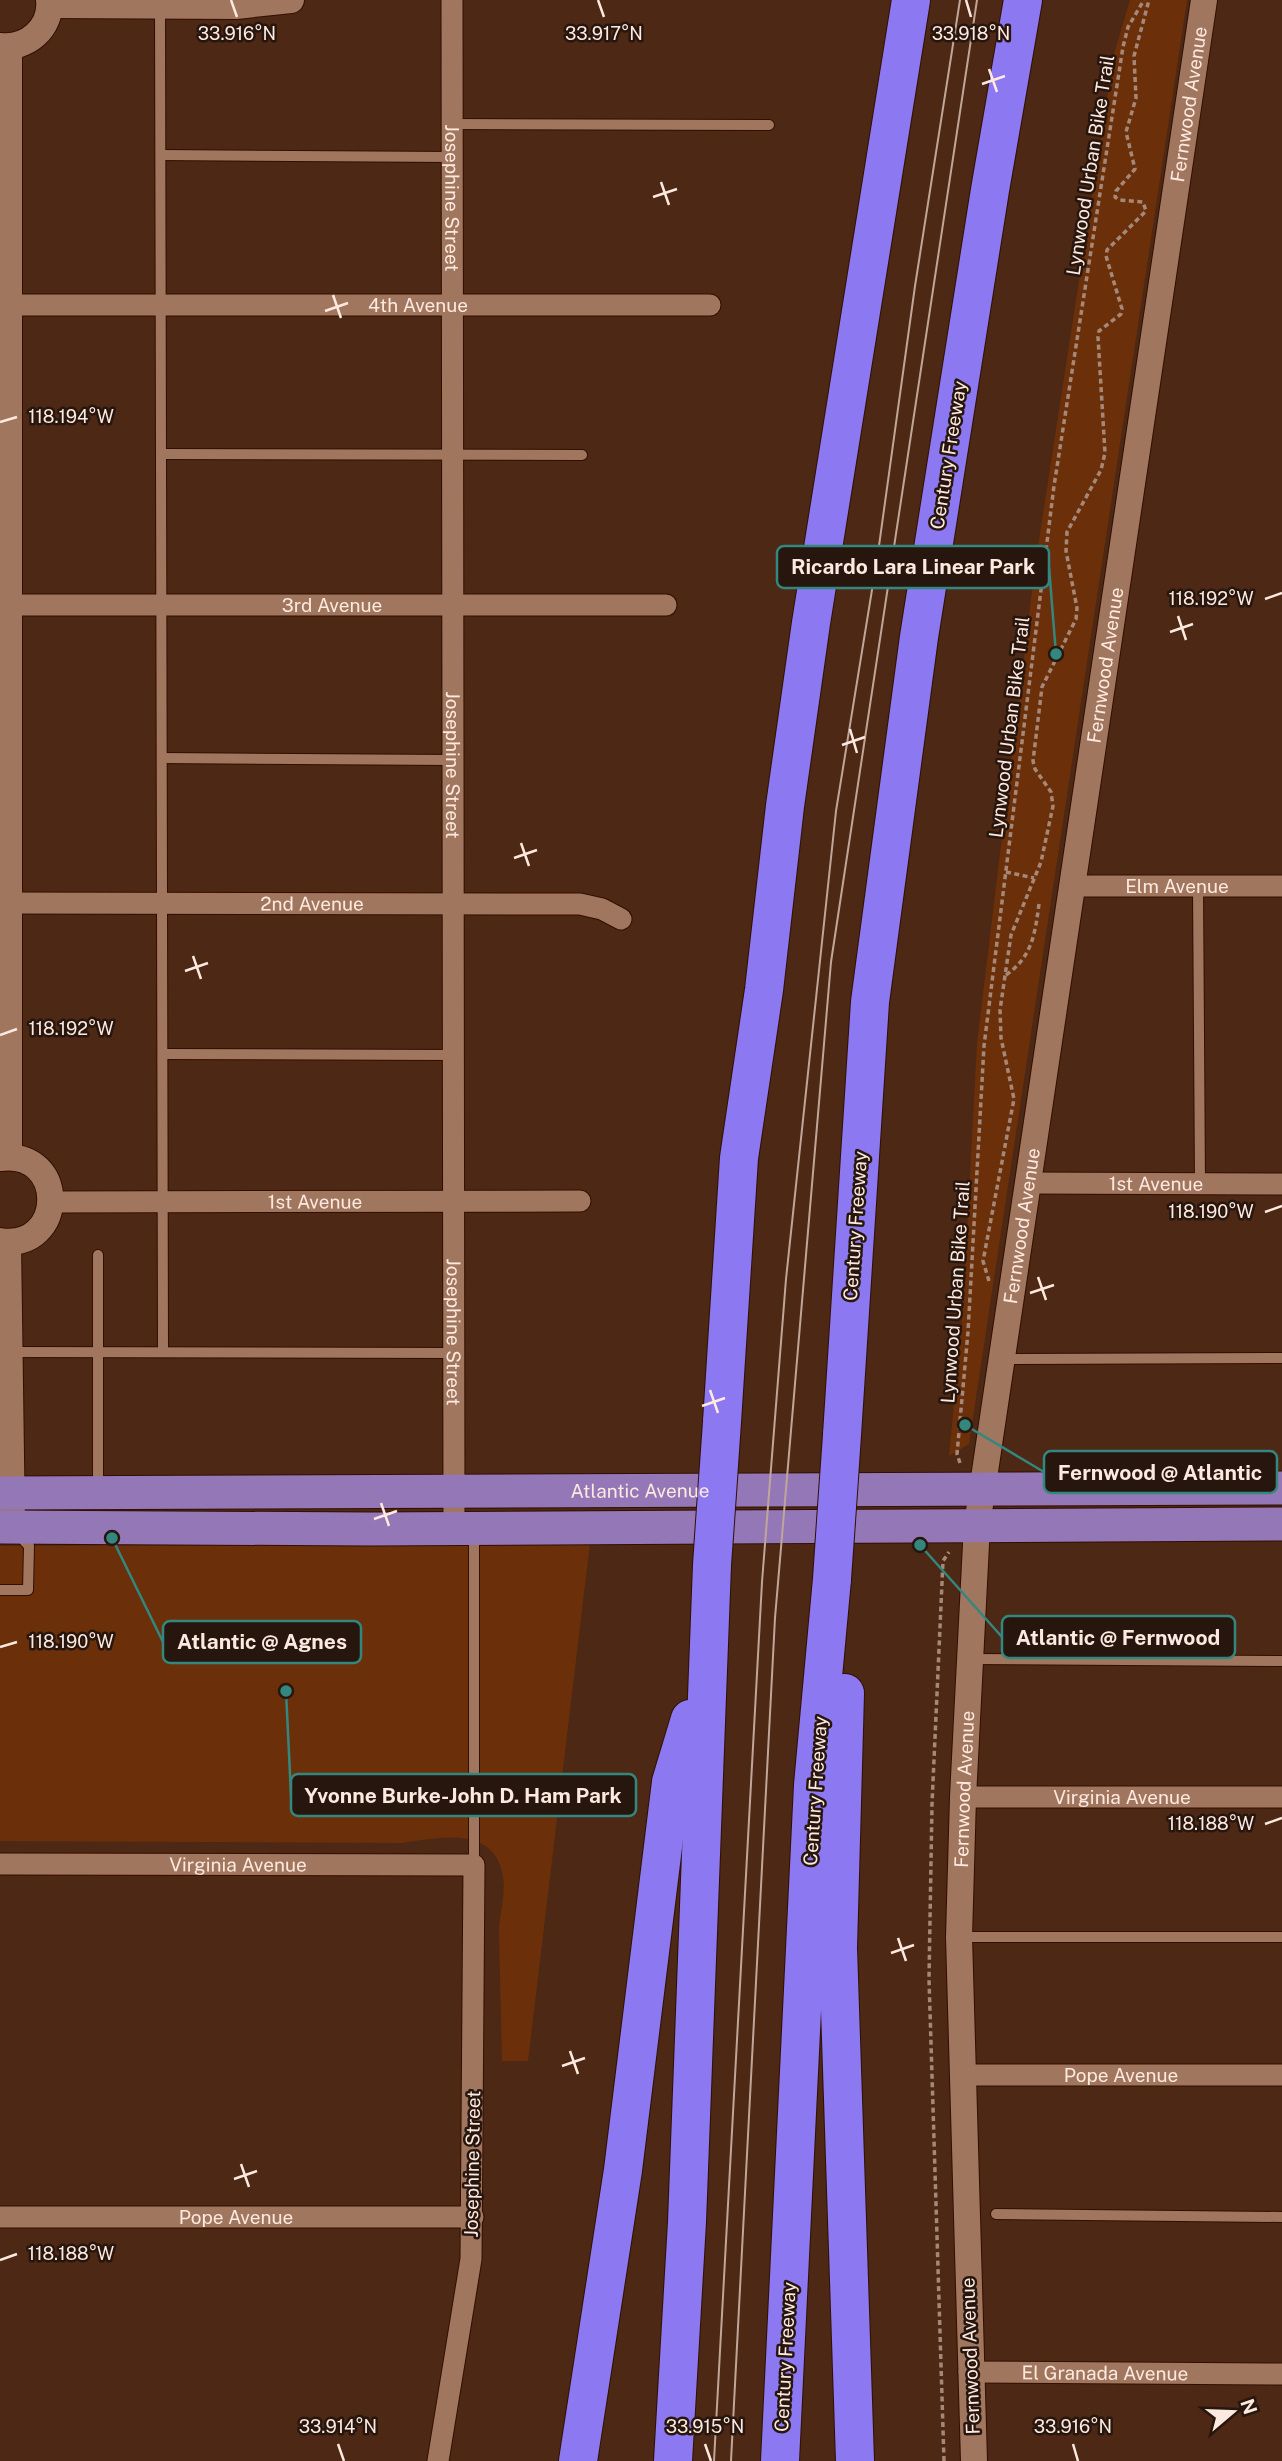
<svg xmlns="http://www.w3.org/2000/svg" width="1282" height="2461" viewBox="0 0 1282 2461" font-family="'Public Sans',sans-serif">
	<rect width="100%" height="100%" fill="#4d2814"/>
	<!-- green -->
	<g fill="#6b300a">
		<polygon points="1130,0 1187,0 969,1444 949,1456 963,1307 977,1043 1035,566 1114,54"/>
		<path d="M590 1543 528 2061H502C501 2018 500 1975 499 1932 499 1914 506 1896 503 1878 496 1824 439 1838 402 1843L0 1841V1546Z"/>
	</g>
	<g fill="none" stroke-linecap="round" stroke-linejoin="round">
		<defs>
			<g id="service">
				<polyline points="160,6 163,1350"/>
				<polyline points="452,124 769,125"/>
				<polyline points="161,155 452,157"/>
				<polyline points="161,454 582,455"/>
				<polyline points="162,758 453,760"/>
				<polyline points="1198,886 1200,1183"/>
				<polyline points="163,1054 453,1055"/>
				<polyline points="98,1255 98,1491"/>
				<polyline points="10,1352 454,1353"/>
				<polyline points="1002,1359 1282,1358"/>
				<polyline points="474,1531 474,1865"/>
				<polyline points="0,1590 28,1590 29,1546 18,1534"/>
				<polyline points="970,1659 1282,1661"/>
				<polyline points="959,1937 1282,1937"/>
				<polyline points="996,2214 1282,2217"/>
			</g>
			<g id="minor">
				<path id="s1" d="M452 0 454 1528"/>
				<path id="s2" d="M0 305H710"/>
				<path id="s3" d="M0 605H666"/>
				<path id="s4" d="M1072 886H1282"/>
				<path id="s5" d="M0 903 580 904 602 909 621 919"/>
				<path id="s6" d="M1028 1183 1282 1184"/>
				<path id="s7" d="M51 1202 580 1201"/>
				<path id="s8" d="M963 1797H1282"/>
				<path id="s9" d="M0 1864 474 1865 471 2259 438 2461"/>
				<path id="s10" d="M962 2075H1282"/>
				<path id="s11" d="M0 2217H473"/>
				<path id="s12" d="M969 2372 1282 2374"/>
			</g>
			<g id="tertiary">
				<polyline points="50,5 236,6 291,0"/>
				<path d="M0 46C27 49 52 28 49 0"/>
				<polyline points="9,47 9,1157"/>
				<path d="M0 1158C68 1149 66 1251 0 1241"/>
				<polyline points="8,1242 12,1527"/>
				<path id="s13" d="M974 2461 959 1937 963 1797 977 1525 1204 0"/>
			</g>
			<g id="primary">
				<path id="s14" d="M0 1493 1282 1488"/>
				<polyline points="0,1527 370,1529 1282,1524"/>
			</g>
			<g id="motorway">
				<polyline points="722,1422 739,1158 764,990 785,806 811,623 911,0"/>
				<polyline points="842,1435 870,1002 919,637 990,190 1023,0"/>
				<polyline points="845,1693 838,1948 855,2461"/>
				<polyline points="578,2461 623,2170 671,1782 690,1719"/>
				<polyline points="673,2461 687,2222 712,1565"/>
				<polyline points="780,2461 813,1785 832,1579"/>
			</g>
		</defs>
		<!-- service casing -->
		<use href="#service" stroke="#320f00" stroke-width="12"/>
		<!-- minor casing -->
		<use href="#minor" stroke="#320f00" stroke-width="23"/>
		<!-- tertiary casing -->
		<use href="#tertiary" stroke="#320f00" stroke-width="28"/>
		<!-- primary casing -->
		<use href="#primary" stroke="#320f00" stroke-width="35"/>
		<!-- motorway casing -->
		<use href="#motorway" stroke="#320f00" stroke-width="40"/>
		<!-- path -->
		<g stroke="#a58879" stroke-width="3.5" stroke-dasharray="5 3.5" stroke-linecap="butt">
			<polyline points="1006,872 1034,878"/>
			<path d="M1006 975C1032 957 1035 934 1039 904"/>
			<polyline points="989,1281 983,1261 1014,1099 1001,1038 1000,1010 1011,935 1041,862 1053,806 1051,792 1035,769 1033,761 1042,687 1076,619 1077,608 1066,551 1067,532 1101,470 1105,453 1098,337 1099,331 1121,314 1122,309 1106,256 1107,250 1146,211 1143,202 1119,200 1115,197 1116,191 1135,169 1126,132 1136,98 1134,56 1149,0"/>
			<polyline points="960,1463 957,1454 968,1332 984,1046 1054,486 1123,47 1128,27 1144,0"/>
			<polyline points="944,2461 929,1979 932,1804 943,1561 949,1552"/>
		</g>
		<!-- service -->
		<use href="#service" stroke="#a1765f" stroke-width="10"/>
		<!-- minor -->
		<use href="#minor" stroke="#a1765f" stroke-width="21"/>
		<!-- tertiary -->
		<use href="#tertiary" stroke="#a1765f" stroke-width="26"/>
		<!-- primary -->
		<use href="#primary" stroke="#9477b6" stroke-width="33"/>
		<!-- motorway -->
		<use href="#motorway" stroke="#8c78f0" stroke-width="38"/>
		<!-- tram -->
		<g stroke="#c0a699" stroke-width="2">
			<polyline points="714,2461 762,1582 786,1279 836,811 878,553 915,286 960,0"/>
			<polyline points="731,2461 775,1618 831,962 977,0"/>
		</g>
		<defs>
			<g id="motorway-bridge">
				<polyline points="712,1565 722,1422"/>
				<polyline points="832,1579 842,1435"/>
			</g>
		</defs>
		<!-- motorway-bridge casing -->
		<use href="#motorway-bridge" stroke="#320f00" stroke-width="40" stroke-linecap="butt"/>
		<!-- motorway-bridge -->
		<use href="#motorway-bridge" stroke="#8c78f0" stroke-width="38"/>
	</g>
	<!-- ticks -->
	<path fill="none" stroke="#fde9df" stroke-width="2.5" d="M231 0 237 17M598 0 604 17M966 0 971 17M989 69 997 92M982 84 1005 76M661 182 669 205M653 197 677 189M333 295 341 318M325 311 348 303M0 422 17 417M1265 599 1282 593M1178 616 1186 640M1170 632 1193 624M850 729 857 753M842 745 865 737M521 843 529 866M514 858 537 850M193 956 201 979M185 971 208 963M0 1035 17 1029M1265 1212 1282 1206M1038 1277 1046 1300M1030 1293 1054 1285M710 1390 718 1413M702 1406 725 1398M381 1503 389 1526M374 1519 397 1511M0 1647 17 1642M1265 1824 1282 1818M898 1938 906 1961M891 1953 914 1945M570 2051 578 2074M562 2066 585 2058M241 2164 249 2187M234 2179 257 2171M0 2260 17 2254M338 2444 344 2461M705 2444 711 2461M1073 2444 1078 2461"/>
	<g text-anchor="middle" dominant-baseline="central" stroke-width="5" stroke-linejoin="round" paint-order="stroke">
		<!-- street labels -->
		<g font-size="19" fill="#fde9df" stroke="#27160e">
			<text stroke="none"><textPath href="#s13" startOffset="2373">Fernwood Avenue</textPath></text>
			<text transform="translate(1090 165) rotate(-81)">Lynwood Urban Bike Trail</text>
			<text stroke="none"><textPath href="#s1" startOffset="198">Josephine Street</textPath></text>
			<text stroke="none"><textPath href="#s2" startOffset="418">4th Avenue</textPath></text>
			<text transform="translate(948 455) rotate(-81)">Century Freeway</text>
			<text stroke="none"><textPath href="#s3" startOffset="332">3rd Avenue</textPath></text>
			<text stroke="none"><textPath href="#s13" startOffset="1806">Fernwood Avenue</textPath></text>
			<text transform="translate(1009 727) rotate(-83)">Lynwood Urban Bike Trail</text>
			<text stroke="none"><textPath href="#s1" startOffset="765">Josephine Street</textPath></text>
			<text stroke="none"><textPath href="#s4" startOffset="105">Elm Avenue</textPath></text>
			<text stroke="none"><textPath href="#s5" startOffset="312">2nd Avenue</textPath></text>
			<text stroke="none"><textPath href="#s6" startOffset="128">1st Avenue</textPath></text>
			<text stroke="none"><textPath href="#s7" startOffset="264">1st Avenue</textPath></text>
			<text transform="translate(855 1226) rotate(-86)">Century Freeway</text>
			<text stroke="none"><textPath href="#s13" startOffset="1239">Fernwood Avenue</textPath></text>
			<text transform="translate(955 1292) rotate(-86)">Lynwood Urban Bike Trail</text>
			<text stroke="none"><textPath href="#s1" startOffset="1332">Josephine Street</textPath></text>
			<text stroke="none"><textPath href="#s14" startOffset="640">Atlantic Avenue</textPath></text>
			<text stroke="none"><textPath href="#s13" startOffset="672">Fernwood Avenue</textPath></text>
			<text transform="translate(815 1791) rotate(-86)">Century Freeway</text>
			<text stroke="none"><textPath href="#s8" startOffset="159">Virginia Avenue</textPath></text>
			<text stroke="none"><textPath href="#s9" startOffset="238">Virginia Avenue</textPath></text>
			<text stroke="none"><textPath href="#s10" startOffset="159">Pope Avenue</textPath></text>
			<text transform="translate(472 2164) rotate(-89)">Josephine Street</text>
			<text stroke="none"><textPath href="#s11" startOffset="236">Pope Avenue</textPath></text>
			<text transform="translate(970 2356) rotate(-92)">Fernwood Avenue</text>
			<text transform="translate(785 2357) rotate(-87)">Century Freeway</text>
			<text stroke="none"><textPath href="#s12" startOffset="136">El Granada Avenue</textPath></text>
		</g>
	</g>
	<g font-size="18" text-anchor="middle" fill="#fde9df" stroke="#27160e" stroke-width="5" stroke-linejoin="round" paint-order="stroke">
		<text x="237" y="40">33.916°N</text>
		<text x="604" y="40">33.917°N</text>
		<text x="971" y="40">33.918°N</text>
		<text x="71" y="423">118.194°W</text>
		<text x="1211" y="605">118.192°W</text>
		<text x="71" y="1035">118.192°W</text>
		<text x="1211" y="1218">118.190°W</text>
		<text x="71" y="1648">118.190°W</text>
		<text x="1211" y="1830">118.188°W</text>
		<text x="71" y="2260">118.188°W</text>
		<text x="338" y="2433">33.914°N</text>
		<text x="705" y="2433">33.915°N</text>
		<text x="1073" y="2433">33.916°N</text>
	</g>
	<!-- callouts -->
	<path fill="none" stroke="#33877f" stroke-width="2.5" d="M1056 654L1049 567M965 1425L1044 1472M920 1545L1002 1637M112 1538L163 1642M286 1691L291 1795"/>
	<g fill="#33877f" stroke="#27160e" stroke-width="2.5">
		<circle cx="1056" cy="654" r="7"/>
		<circle cx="965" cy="1425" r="7"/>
		<circle cx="920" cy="1545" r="7"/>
		<circle cx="112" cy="1538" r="7"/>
		<circle cx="286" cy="1691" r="7"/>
	</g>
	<g fill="#27160e" stroke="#33877f" stroke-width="2.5">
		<rect x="777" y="546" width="272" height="42" rx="7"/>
		<rect x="1044" y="1451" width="233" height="42" rx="7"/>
		<rect x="1002" y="1616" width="233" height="42" rx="7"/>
		<rect x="163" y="1621" width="198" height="42" rx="7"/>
		<rect x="291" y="1774" width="345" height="42" rx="7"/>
	</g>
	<g font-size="21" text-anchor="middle" font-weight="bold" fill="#fde9df">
		<text x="913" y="574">Ricardo Lara Linear Park</text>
		<text x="1160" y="1480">Fernwood @ Atlantic</text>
		<text x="1118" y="1645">Atlantic @ Fernwood</text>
		<text x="262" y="1649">Atlantic @ Agnes</text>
		<text x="463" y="1803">Yvonne Burke-John D. Ham Park</text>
	</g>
	<!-- north arrow -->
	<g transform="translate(1233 2412) rotate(71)" stroke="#27160e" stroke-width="5" paint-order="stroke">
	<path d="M0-5L12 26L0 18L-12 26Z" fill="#fde9df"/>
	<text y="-10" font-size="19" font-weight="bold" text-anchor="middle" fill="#fde9df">N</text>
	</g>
</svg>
